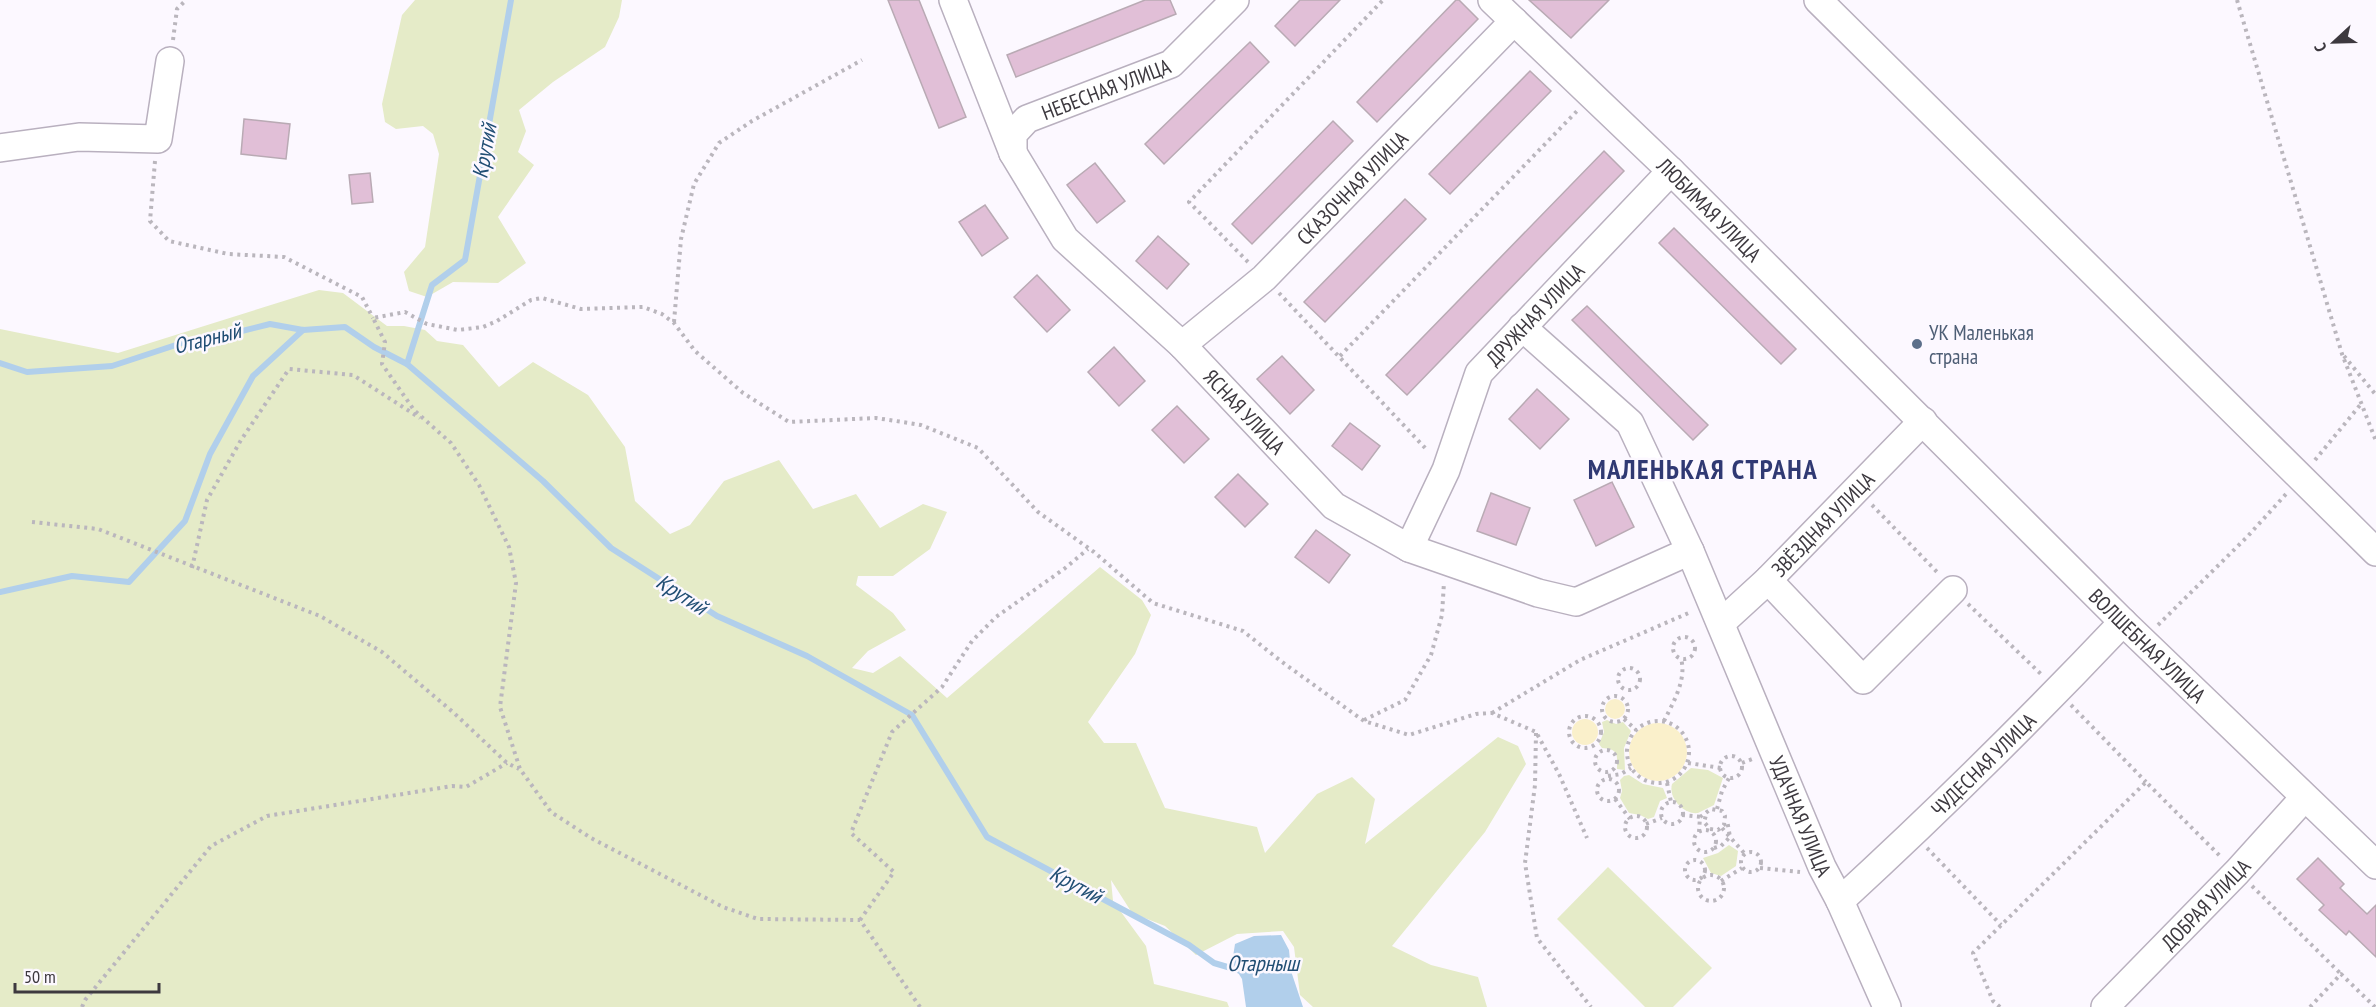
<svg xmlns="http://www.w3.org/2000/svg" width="2376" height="1007" viewBox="0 0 2376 1007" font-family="'PT Sans Narrow',sans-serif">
	<rect width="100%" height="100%" fill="#fcf8ff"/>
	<!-- green -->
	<g fill="#e5ebc8">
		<polygon points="415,0 622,0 619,17 605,47 553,82 519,110 526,131 518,152 534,165 498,217 526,263 498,283 453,282 427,297 409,291 404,272 425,247 439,154 433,134 423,126 396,129 385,122 382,104 402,15"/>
		<polygon points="319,290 343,293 387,326 404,326 425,330 437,341 463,345 499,387 533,362 588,395 625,447 635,501 670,534 690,525 724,481 779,460 813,509 856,494 880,528 923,504 947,512 930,549 893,576 858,576 856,585 893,613 906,630 868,651 852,668 873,673 900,656 947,698 1100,567 1142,600 1151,615 1135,654 1088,722 1104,743 1136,743 1165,808 1257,827 1265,853 1317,794 1352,777 1375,799 1365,844 1498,737 1518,746 1526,764 1485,832 1392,946 1431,965 1478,977 1487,1007 1313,1007 1300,995 1294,947 1283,931 1237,934 1196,955 1165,926 1132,913 1111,880 1113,901 1146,946 1154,984 1227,1002 1229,1007 0,1007 0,329 118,353"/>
		<path d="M1607 720 1616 724 1623 722 1631 731 1624 748 1625 770 1617 769C1617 756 1620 749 1602 748L1599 744 1604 732 1602 722Z"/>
		<path d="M1691 768 1708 770 1723 778 1714 805 1698 813C1684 815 1668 798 1672 784Z"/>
		<polygon points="1629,775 1643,784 1663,788 1667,798 1660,801 1654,817 1648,819 1640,815 1629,813 1620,798 1622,791 1620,780 1624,776"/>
		<polygon points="1729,845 1738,851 1736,866 1721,876 1711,873 1703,858 1718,853"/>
		<polygon points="1608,867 1712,968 1673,1007 1645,1007 1557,919"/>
	</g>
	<!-- sand -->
	<g fill="#faf0cb">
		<circle cx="1615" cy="709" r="10"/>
		<circle cx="1585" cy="732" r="13"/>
		<circle cx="1658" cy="752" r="29"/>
	</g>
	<!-- water -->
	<polygon fill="#b1cfeb" points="1281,935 1289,950 1291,971 1303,1007 1246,1007 1242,979 1232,963 1235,944 1254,936"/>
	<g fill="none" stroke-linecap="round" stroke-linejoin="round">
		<!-- stream -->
		<g stroke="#b1cfeb" stroke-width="6">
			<polyline points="511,0 465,260 432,285 407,364 543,481 611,548 717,616 807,656 912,715 987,837 1189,945 1214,963 1241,971"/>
			<polyline points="0,363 27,372 112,366 188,341 230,334 270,324 303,330 345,327 374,347 407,364"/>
			<polyline points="0,592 72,576 129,582 185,521 210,454 253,376 303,330"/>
		</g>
	</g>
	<!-- building -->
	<g fill="#e1bfd7" stroke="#b9aab4" stroke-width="1.5">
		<polygon points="888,0 919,0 966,117 939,128"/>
		<polygon points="1145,0 1170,0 1176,14 1016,77 1007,55"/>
		<polygon points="1300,0 1340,0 1295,46 1275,26"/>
		<polygon points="1456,0 1459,0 1478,19 1377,122 1357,102"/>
		<polygon points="1529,0 1609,0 1571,38"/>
		<polygon points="1250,42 1269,62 1164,164 1145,144"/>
		<polygon points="1530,71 1551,91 1450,194 1429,174"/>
		<polygon points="244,119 290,124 286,159 241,154"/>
		<polygon points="1333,121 1353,141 1252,244 1232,224"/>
		<polygon points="1604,151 1624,171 1407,395 1386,375"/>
		<polygon points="1095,163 1125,201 1097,223 1067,185"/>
		<polygon points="370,173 373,202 352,204 349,175"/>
		<polygon points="1405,199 1426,219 1325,322 1304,302"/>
		<polygon points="985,205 1008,238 982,256 959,222"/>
		<polygon points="1674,228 1796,349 1781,364 1659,243"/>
		<polygon points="1158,236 1189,264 1167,289 1136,261"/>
		<polygon points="1037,275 1070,310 1047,332 1014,297"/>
		<polygon points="1587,306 1708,425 1693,440 1572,320"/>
		<polygon points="1114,347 1145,381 1119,406 1088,372"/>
		<polygon points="1282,356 1314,390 1290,414 1257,379"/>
		<polygon points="1537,389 1569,419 1540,449 1509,419"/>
		<polygon points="1177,406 1209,439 1184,463 1152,430"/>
		<polygon points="1350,423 1380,446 1362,470 1332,446"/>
		<polygon points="1238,474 1268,504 1245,527 1215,497"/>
		<polygon points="1612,482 1634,527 1596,546 1574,500"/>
		<polygon points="1491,493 1530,508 1516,545 1477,531"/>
		<polygon points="1316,530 1350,555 1329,583 1295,557"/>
		<polygon points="2318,858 2344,884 2340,888 2367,914 2376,905 2376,957 2349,931 2346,935 2319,910 2324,905 2297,879"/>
	</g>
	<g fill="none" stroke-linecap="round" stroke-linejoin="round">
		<defs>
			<g id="minor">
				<path id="s1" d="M953 0 1013 153 1065 239 1182 345 1334 506 1409 548 1538 593 1576 602 1690 551"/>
				<path id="s2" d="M1492 0 1671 171 2123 622 2376 865"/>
				<polyline points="1818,0 2376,552"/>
				<polyline points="0,148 79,137 158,139 170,61"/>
				<path id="s3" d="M1013 153V134L1027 119 1171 64 1235 0"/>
				<path id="s4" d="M1522 327 1630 423 1690 551 1822 867 1840 901 1887 1007"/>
				<path id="s5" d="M1182 345 1264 278 1514 21"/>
				<path id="s6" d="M1409 548 1446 470 1479 373 1671 171"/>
				<polyline points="1768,580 1863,680 1953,590"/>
				<path id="s7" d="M1721 623 1768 580 1923 421"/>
				<path id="s8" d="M1840 901C1938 811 2032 718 2123 622"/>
				<path id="s9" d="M2105 1007 2237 872 2304 798"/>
			</g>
		</defs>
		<!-- minor casing -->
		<use href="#minor" stroke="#b9b0bf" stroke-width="30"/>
		<!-- path -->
		<g stroke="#bab6bd" stroke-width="4" stroke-dasharray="3 4.5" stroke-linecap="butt">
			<polyline points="2237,0 2342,354 2376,441"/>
			<polyline points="173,40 177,9 186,0"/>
			<polyline points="155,161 150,221 169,241 228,254 284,257 362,297 373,318"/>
			<polyline points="1248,262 1189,202 1383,0"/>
			<polyline points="1279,293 1428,451"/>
			<polyline points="674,322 681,239 694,184 719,143 752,121 862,60"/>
			<polyline points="1340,356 1577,111"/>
			<polyline points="2344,356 2376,395"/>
			<polyline points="2315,460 2361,404"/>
			<polyline points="1872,505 1938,573"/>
			<polyline points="32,522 98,529 320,616 382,652 454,713 507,763 519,769"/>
			<polyline points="192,568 207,500 241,440 289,369 353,375 420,418"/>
			<polyline points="1968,604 2043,676"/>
			<polyline points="2158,625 2247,537 2287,493"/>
			<circle cx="1684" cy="648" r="11"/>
			<circle cx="1629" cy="679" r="11"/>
			<circle cx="1615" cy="709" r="13"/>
			<polyline points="2071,705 2146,782"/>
			<polyline points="1492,713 1580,660 1691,612"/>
			<circle cx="1585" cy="732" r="16"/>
			<polyline points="1624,719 1636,730"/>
			<polyline points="1364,720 1405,700 1431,655 1442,615 1444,582"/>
			<circle cx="1658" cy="752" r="31"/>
			<path d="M1664 721C1673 703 1687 679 1681 659"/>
			<polyline points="1536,733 1535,785 1525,863 1537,938 1591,1007"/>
			<circle cx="1606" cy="761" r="11"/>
			<circle cx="1731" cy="767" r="11"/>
			<polyline points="1688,763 1721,768"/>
			<polyline points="1742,763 1755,758"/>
			<polyline points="1608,776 1621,774 1631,768"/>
			<circle cx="1608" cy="790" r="11"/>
			<polyline points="1667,783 1671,802"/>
			<polyline points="1615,799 1630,819"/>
			<circle cx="1672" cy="813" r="11"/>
			<polyline points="1717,809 1722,791 1729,778"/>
			<polyline points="1682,815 1702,817"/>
			<circle cx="1636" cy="827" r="11"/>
			<polyline points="1646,824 1662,818"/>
			<polyline points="1722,828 1745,854"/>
			<circle cx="1705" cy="841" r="11"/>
			<polyline points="1699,832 1700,817 1711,809 1722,811 1725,816 1724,825 1718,830 1710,829 1704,822 1707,812"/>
			<polyline points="1714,848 1721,846 1730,837 1727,820"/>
			<polyline points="1927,848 2001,925"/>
			<circle cx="1751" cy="862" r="10"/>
			<circle cx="1695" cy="870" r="10"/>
			<polyline points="1760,868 1800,872"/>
			<circle cx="1711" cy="888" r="13"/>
			<polyline points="1721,881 1742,868"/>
			<polyline points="2252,886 2341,974"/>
			<polyline points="860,920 894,872 851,833 892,732 942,687 972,641 996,617 1064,569 1088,549"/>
			<polyline points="82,1007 85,1000 211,846 267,816 452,786 466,787 507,763"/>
			<polyline points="920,1007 860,920 758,919 723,907 591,838 551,812 520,769 500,707 516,583 509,547 479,485 451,443 414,410 382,364 385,342 373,318 405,312 427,324 458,330 483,327 497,321 531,300 542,298 581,309 643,307 662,314 674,323 695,351 743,393 789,422 876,418 909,423 921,425 978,448 1038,512 1094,552 1153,603 1243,631 1282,662 1364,721 1409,735 1476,714 1492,713 1536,732 1559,774 1587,838"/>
			<polyline points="2000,1007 1993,1001 1973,953 2146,782 2222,858"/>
			<polyline points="2310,1007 2341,974 2375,1007"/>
		</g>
		<!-- minor -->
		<use href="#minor" stroke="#fff" stroke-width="27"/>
	</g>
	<!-- markers -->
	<circle fill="#5c6f8a" stroke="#fcf8ff" stroke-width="2" cx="1917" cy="344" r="6"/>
	<g text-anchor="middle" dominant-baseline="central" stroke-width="5" stroke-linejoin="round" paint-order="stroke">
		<!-- street labels -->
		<g font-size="21" fill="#3d393f" stroke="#fcf8ff">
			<text stroke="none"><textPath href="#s3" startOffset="124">НЕБЕСНАЯ УЛИЦА</textPath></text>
			<text stroke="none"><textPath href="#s5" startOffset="232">СКАЗОЧНАЯ УЛИЦА</textPath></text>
			<text stroke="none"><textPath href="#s2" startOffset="302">ЛЮБИМАЯ УЛИЦА</textPath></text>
			<text stroke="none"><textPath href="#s6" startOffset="270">ДРУЖНАЯ УЛИЦА</textPath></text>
			<text stroke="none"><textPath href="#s1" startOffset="514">ЯСНАЯ УЛИЦА</textPath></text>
			<text stroke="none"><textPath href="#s7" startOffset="142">ЗВЁЗДНАЯ УЛИЦА</textPath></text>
			<text stroke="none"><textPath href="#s2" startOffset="920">ВОЛШЕБНАЯ УЛИЦА</textPath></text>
			<text stroke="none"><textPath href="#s8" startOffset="198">ЧУДЕСНАЯ УЛИЦА</textPath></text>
			<text stroke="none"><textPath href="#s4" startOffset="573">УДАЧНАЯ УЛИЦА</textPath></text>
			<text stroke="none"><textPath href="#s9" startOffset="144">ДОБРАЯ УЛИЦА</textPath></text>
		</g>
		<!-- service labels -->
		<g font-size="21" fill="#4e5e75" stroke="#fcf8ff" text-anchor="start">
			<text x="1929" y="332">УК Маленькая<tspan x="1929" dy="24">страна</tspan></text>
		</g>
		<!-- water labels -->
		<g font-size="22" font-style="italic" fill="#214e74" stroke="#fcf8ff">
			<text transform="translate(484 151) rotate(-80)">Крутий</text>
			<text transform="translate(207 338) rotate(-14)">Отарный</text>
			<text transform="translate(682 594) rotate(33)">Крутий</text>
			<text transform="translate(1076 884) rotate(28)">Крутий</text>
			<text x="1263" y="963">Отарныш</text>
		</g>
		<!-- district labels -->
		<g font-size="27" font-weight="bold" letter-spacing="1.5" fill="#303973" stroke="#fcf8ff">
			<text x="1703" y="469">МАЛЕНЬКАЯ СТРАНА</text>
		</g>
	</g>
	<!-- north arrow -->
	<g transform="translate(2334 42) rotate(248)" stroke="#fcf8ff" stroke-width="4.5" paint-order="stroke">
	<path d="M0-4.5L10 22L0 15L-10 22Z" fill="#3d393f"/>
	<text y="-9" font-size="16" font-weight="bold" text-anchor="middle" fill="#3d393f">С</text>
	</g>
	<!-- scale -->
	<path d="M15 983v9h144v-9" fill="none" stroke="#3d393f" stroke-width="3"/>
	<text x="24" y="983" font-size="18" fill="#3d393f" stroke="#fcf8ff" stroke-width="4.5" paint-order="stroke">50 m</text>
</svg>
